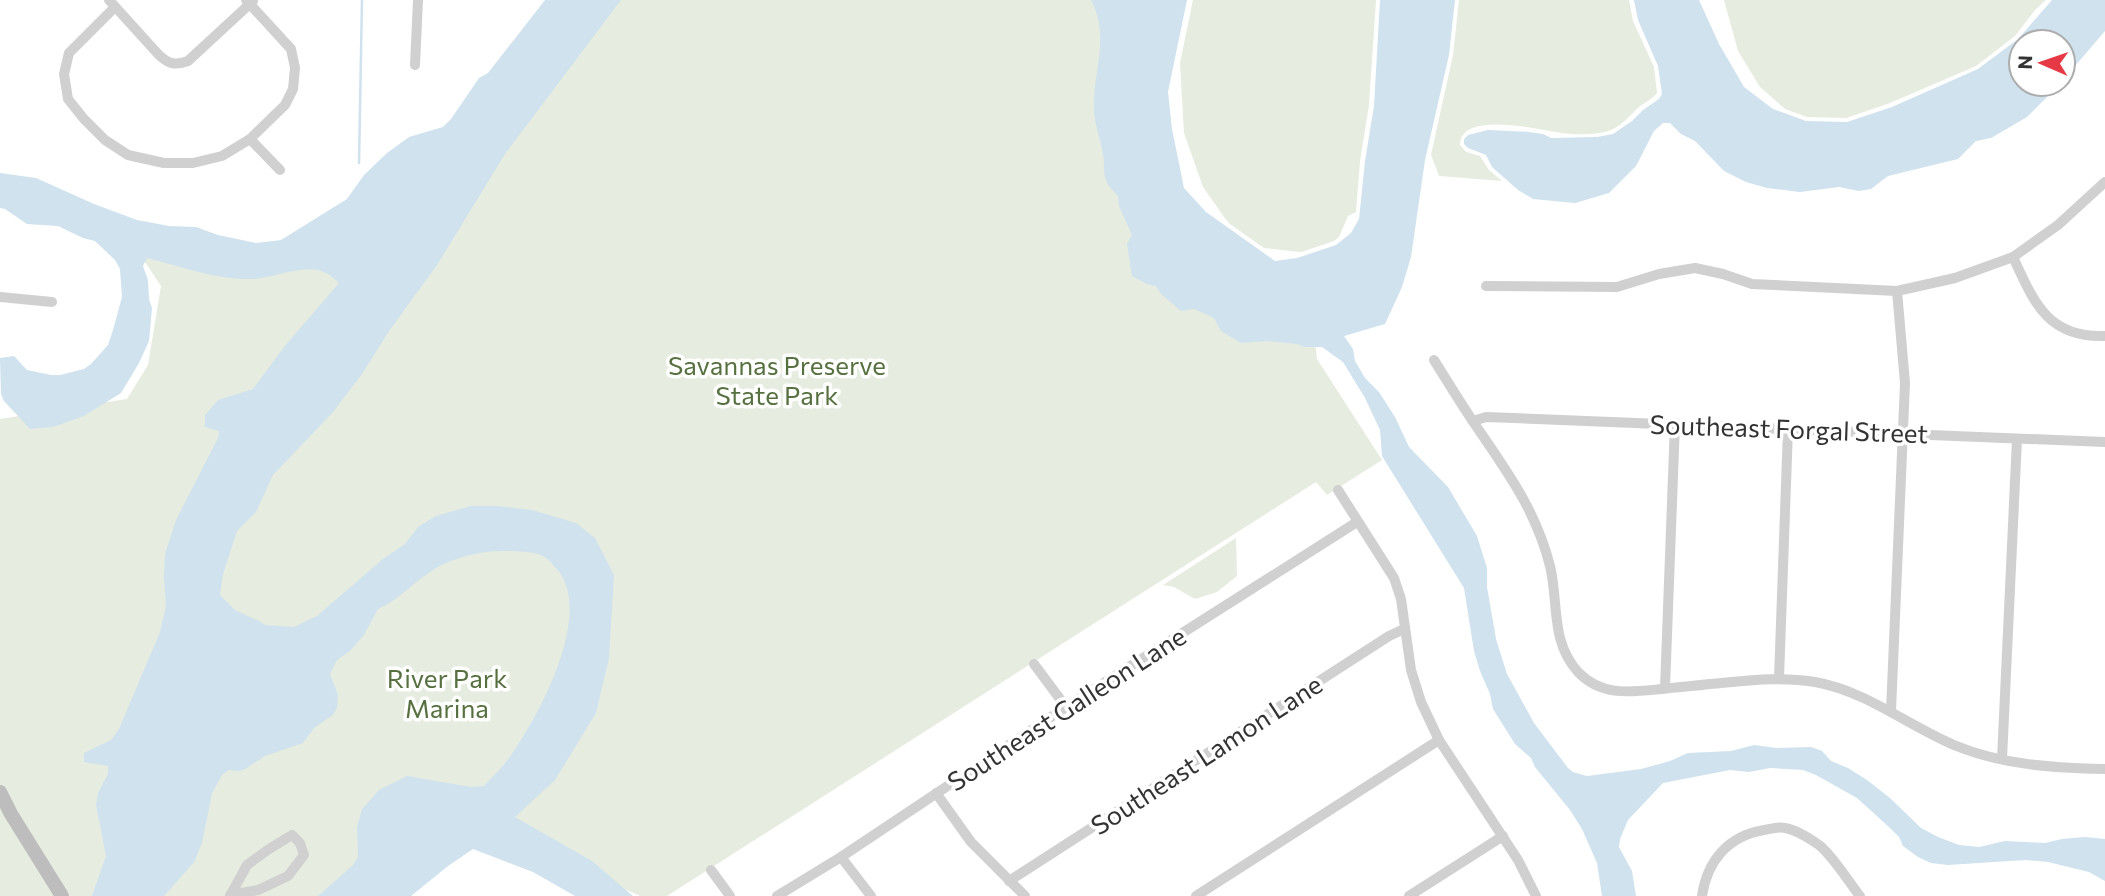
<svg xmlns="http://www.w3.org/2000/svg" width="2105" height="896" viewBox="0 0 2105 896" font-family="Commissioner,sans-serif">
	<rect width="100%" height="100%" fill="#fff"/>
	<!-- green -->
	<g fill="#e6ecdf">
		<polygon points="578,0 1154,0 1149,225 1313,320 1317,359 1382,460 1327,495 1316,482 667,896 640,896 457,816 361,896 0,896 0,419 127,399 148,365 161,286 137,250 305,255 348,275"/>
		<polygon points="1193,0 1376,0 1369,105 1360,161 1356,212 1348,216 1339,237 1334,241 1301,252 1264,248 1230,224 1224,217 1203,187 1184,133 1180,63"/>
		<path d="M1459 0H1629L1633 21 1654 67 1657 93C1652 99 1646 102 1640 106 1631 114 1623 125 1611 130 1598 135 1576 135 1562 133 1541 130 1460 110 1460 145L1466 152 1480 156 1489 170 1502 181 1439 176 1431 155 1453 55Z"/>
		<polygon points="1724,0 2046,0 2035,10 2015,36 1976,66 1890,103 1846,118 1807,117 1785,109 1760,87 1738,51"/>
		<polygon points="1236,538 1237,576 1217,592 1195,599 1174,587 1163,585"/>
	</g>
	<!-- water -->
	<g fill="#cfe2ee">
		<path d="M545 0H621L505 154 437 265 389 331 362 374 333 412 273 475 256 512 237 531 223 574 220 595 235 610 259 621 265 625 294 627 317 616 383 559 405 544 418 527 436 516 471 506H498L532 510 576 523 595 538 614 575 609 658 596 713 555 780 515 817 592 861 633 896H575L533 872 473 849 448 866 411 896H318L352 866 358 857 357 827 362 809 379 790 407 776 471 787 484 786C492 777 502 768 509 758 538 718 597 610 555 567 552 563 547 558 543 556 532 550 493 550 480 553 464 556 443 562 430 572 412 584 397 601 378 609L364 635 350 651 337 660 330 674 338 695 337 708 333 715 314 728 303 743 265 756 245 769 239 771 229 770 222 775 212 793 202 843 194 862 164 896H92L106 856 96 805 98 793 108 774V766L84 762V753L111 740 119 729 160 632 166 606 164 577 165 554 176 520 218 438 219 431 205 427V415L218 400 253 389 284 347 339 283C335 280 331 275 326 273 306 262 273 279 252 279 215 280 180 266 147 258L143 266 148 280 149 299 152 308 149 341 139 363 121 393 84 416 53 427 30 429 4 401 1 394 0 358 14 356 27 370 51 375H60L84 369 91 364 108 345 113 330 122 297 120 269 115 260 95 241 83 238 58 226 27 224 5 209 0 208V173L36 178 94 204 137 220 169 226 196 227 218 235 256 243 281 240 347 199 364 175 387 153 409 137 443 127 451 119 479 78 488 73Z"/>
		<path d="M1091 0H1187L1168 92 1172 129 1184 188 1206 212 1275 261 1297 258 1336 245 1351 233 1359 219 1365 161 1374 106 1380 0H1455L1449 55 1425 160 1411 257 1402 287 1385 324 1344 336 1353 349 1355 361 1365 378 1379 392 1395 417 1409 447 1448 487 1477 536 1487 568V587L1496 639 1507 674 1534 723 1568 768 1573 772 1587 776 1641 769 1670 761 1688 753 1731 751 1754 745 1777 748 1811 747 1822 751 1831 761 1848 768 1867 780 1890 798 1921 828 1938 837 1959 845 1979 847 2005 841 2045 843 2062 839 2085 837 2105 839V881L2089 872 2048 862 2025 860 1948 865 1931 863 1918 857 1903 846 1899 837 1889 827 1857 798 1816 775 1803 770 1770 768 1749 772 1730 770 1663 783 1628 820 1620 839 1619 847 1632 871 1636 896H1602L1597 863 1582 829 1570 810 1535 767 1531 758 1515 744 1493 709 1490 694 1480 671 1474 651 1464 588 1382 456 1380 430 1365 398 1343 362 1322 347H1305L1297 344 1267 341 1241 343 1221 331 1214 318 1194 309 1181 311 1161 294 1156 286 1147 284 1132 276 1127 244 1132 235 1119 206 1118 196C1100 178 1106 176 1103 153 1100 137 1093 121 1094 105 1094 67 1110 37 1091 0Z"/>
		<polygon points="1634,0 1699,0 1719,44 1744,87 1773,109 1806,121 1847,122 1892,107 1978,69 2018,39 2052,0 2105,0 2105,31 2063,80 2063,42 2021,42 2021,84 2060,84 2027,117 1991,138 1976,141 1958,159 1888,176 1871,189 1859,191 1839,187 1800,192 1767,188 1746,182 1724,171 1695,141 1681,134 1670,123 1663,123 1654,131 1636,166 1609,193 1575,203 1533,199 1518,190 1492,167 1486,155 1468,148 1464,144 1464,139 1468,135 1488,130 1529,132 1543,134 1551,138 1597,137 1613,134 1632,121 1643,110 1659,99 1662,94 1658,66 1638,20"/>
	</g>
	<g fill="none" stroke-linecap="round" stroke-linejoin="round">
		<!-- stream -->
		<polyline stroke="#cfe2ee" stroke-width="2.5" points="359,163 362,0"/>
		<!-- street -->
		<g stroke="#d0d0d0" stroke-width="10">
			<path d="M109 0 158 54C168 64 175 66 188 61L253 1"/>
			<polyline points="115,7 69,53 64,74 68,99 84,119 105,140 128,155 164,163 193,163 222,156 250,139 285,105 293,89 295,68 291,49 246,0"/>
			<polyline points="415,65 418,0"/>
			<polyline points="250,139 280,170"/>
			<path d="M2013 257C2034 302 2047 338 2105 336"/>
			<polyline points="1486,286 1617,287 1659,274 1695,268 1723,274 1752,284 1897,291 1955,278 2013,257 2058,225 2105,182"/>
			<polyline points="0,297 52,302"/>
			<path d="M1434 360C1447 381 1460 402 1474 423 1506 470 1536 510 1550 566 1559 603 1550 641 1578 672 1602 697 1631 692 1662 689 1678 687 1694 686 1710 684 1745 681 1779 676 1815 682 1866 691 1907 725 1954 745 2002 765 2054 768 2105 769"/>
			<polyline points="1473,421 1486,417 2105,442"/>
			<polyline points="1338,490 1394,578 1401,599 1411,670 1421,702 1439,740 1518,860 1536,896"/>
			<polyline points="1034,664 1066,707"/>
			<polyline points="1779,678 1788,429"/>
			<polyline points="1665,688 1675,423"/>
			<polyline points="1891,711 1905,383 1897,291"/>
			<polyline points="2002,759 2017,439"/>
			<polyline points="936,793 971,842 1025,896"/>
			<polyline points="841,857 871,896"/>
			<polyline points="711,870 730,896"/>
			<polyline points="1009,881 1389,636 1404,629"/>
			<polyline points="230,896 247,865 269,849 292,835 300,843 304,855 288,876 258,890 230,895"/>
			<polyline points="777,896 841,857 1066,707 1357,522"/>
			<polyline points="1196,896 1439,740"/>
			<polyline points="1409,896 1503,836"/>
			<path d="M1702 896C1707 861 1728 836 1764 830 1770 829 1779 826 1785 828 1797 830 1809 838 1819 845 1833 856 1848 881 1860 896"/>
		</g>
		<!-- secondary -->
		<polyline stroke="#bdbdbd" stroke-width="14" points="0,792 11,814 62,896"/>
	</g>
	<g text-anchor="middle" dominant-baseline="central" stroke-width="7" stroke-linejoin="round" paint-order="stroke">
		<!-- park labels -->
		<g font-size="26" fill="#56703f" stroke="#fff">
			<text x="777" y="364">Savannas Preserve<tspan x="777" dy="30">State Park</tspan></text>
			<text x="447" y="677">River Park<tspan x="447" dy="30">Marina</tspan></text>
		</g>
		<!-- street labels -->
		<g font-size="26" fill="#333" stroke="#fff">
			<text transform="translate(1789 428) rotate(2)">Southeast Forgal Street</text>
			<text transform="translate(1066 708) rotate(-33)">Southeast Galleon Lane</text>
			<text transform="translate(1206 754) rotate(-33)">Southeast Lamon Lane</text>
		</g>
	</g>
	<!-- north arrow -->
	<g transform="translate(2042 63) rotate(272)"><circle r="33" fill="#ffffff" stroke="#adadad" stroke-width="2"/>
	<path d="M0-5L12 26L0 18L-12 26Z" fill="#e63946"/>
	<text y="-10" font-size="19" font-weight="bold" text-anchor="middle" fill="#333333">N</text>
	</g>
</svg>
